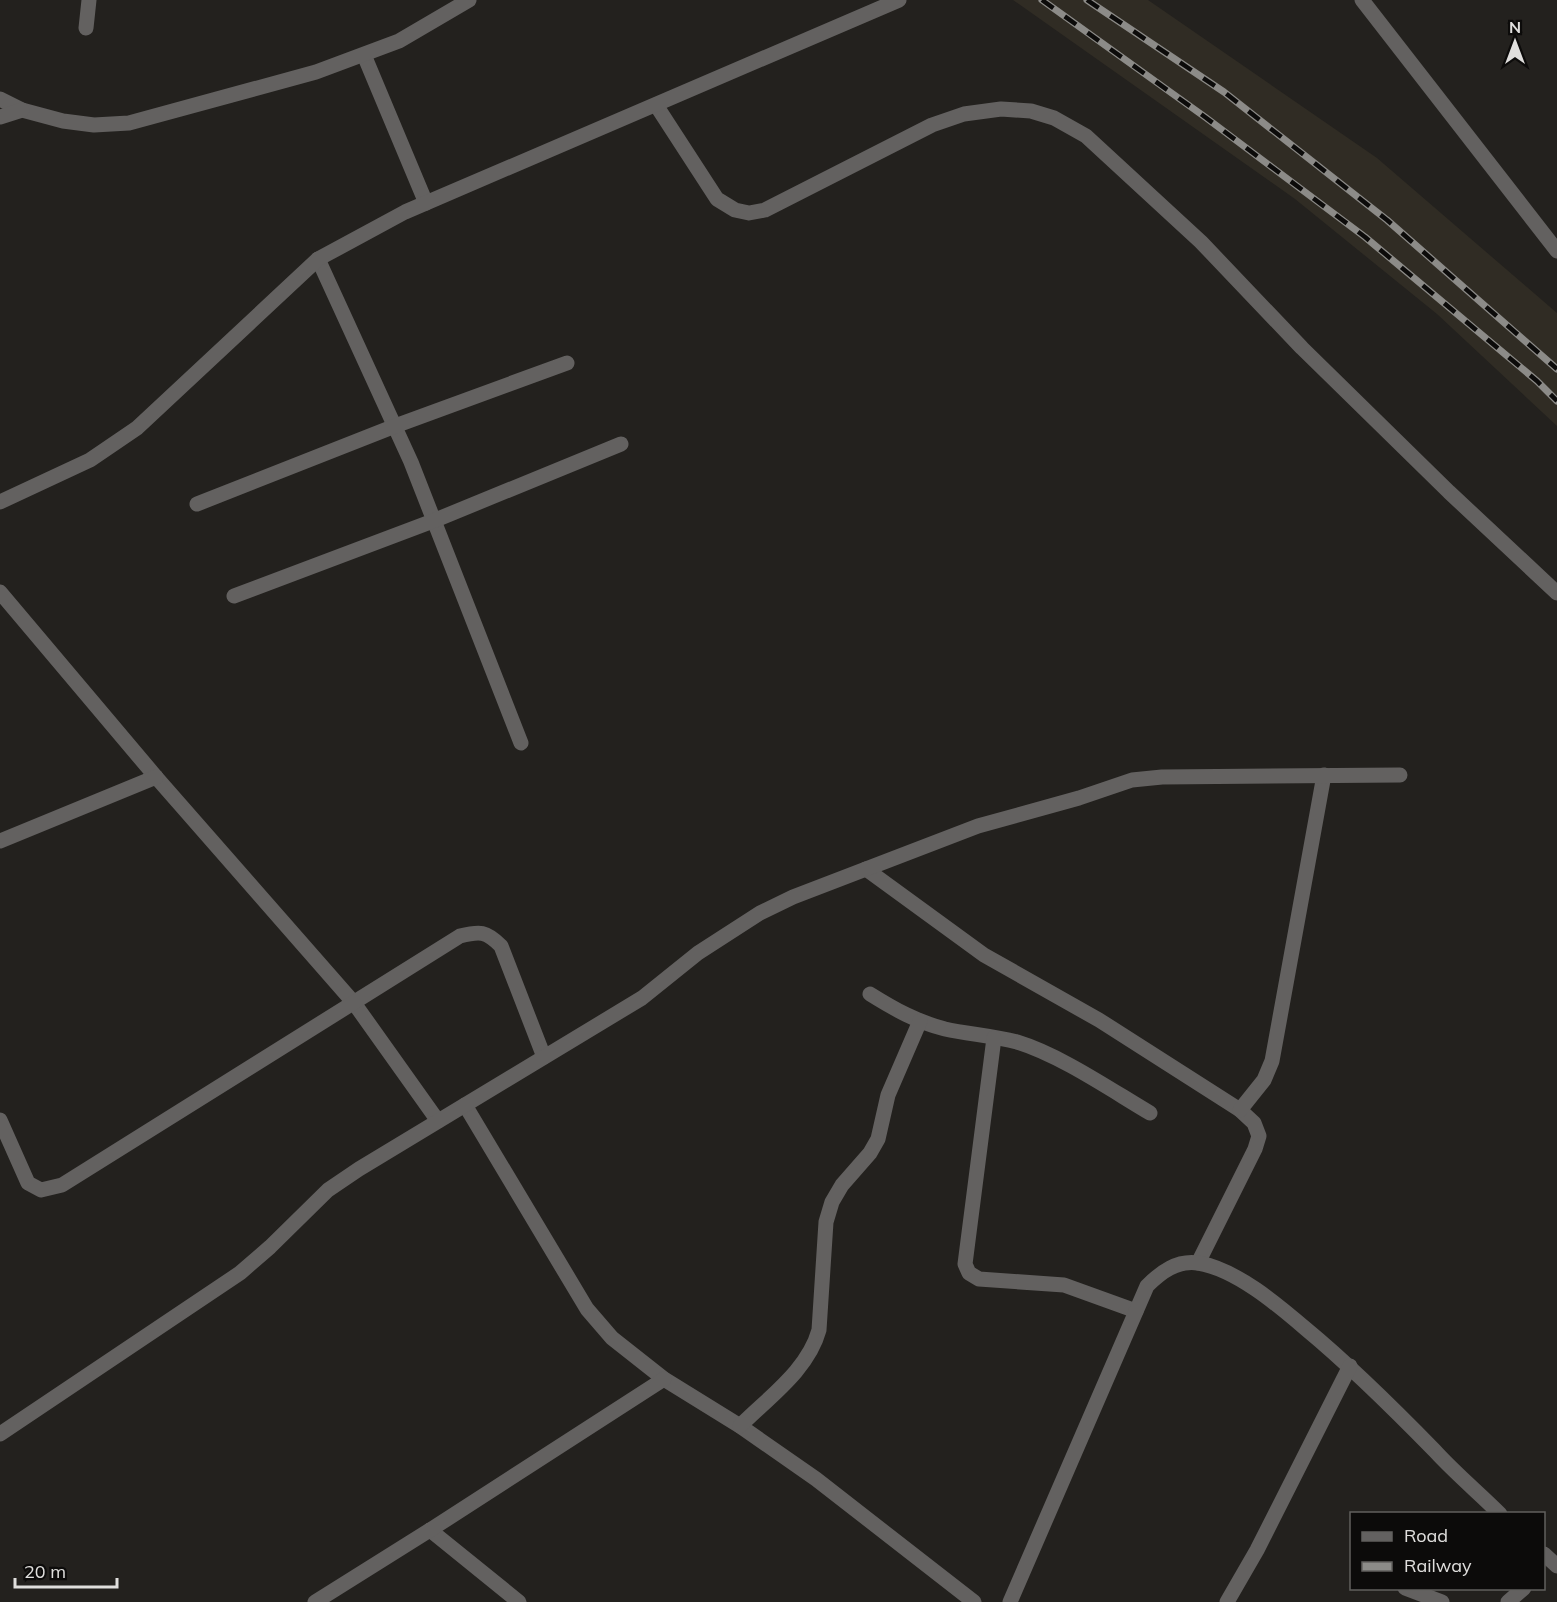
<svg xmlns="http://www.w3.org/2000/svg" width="1557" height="1602" viewBox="0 0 1557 1602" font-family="Mulish,sans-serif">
	<rect width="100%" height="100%" fill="#23211e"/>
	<!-- built -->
	<polygon fill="#302c24" points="1013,0 1148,0 1377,158 1557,313 1557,426 1437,314 1295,199"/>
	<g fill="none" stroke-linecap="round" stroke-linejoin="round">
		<!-- minor -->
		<g stroke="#636160" stroke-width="15">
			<polyline points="1362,0 1557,251"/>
			<polyline points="86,28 89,0"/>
			<polyline points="364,55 426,203"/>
			<polyline points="0,99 22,110 63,121 94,125 129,123 316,72 399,41 469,0"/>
			<polyline points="656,105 717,199 735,210 749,213 765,210 932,125 964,114 1001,109 1031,111 1054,118 1086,136 1201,242 1302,348 1449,492 1557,593"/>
			<polyline points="0,117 22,110"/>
			<polyline points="318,259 411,462 521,743"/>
			<polyline points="0,502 90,460 137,428 318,259 405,212 899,0"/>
			<polyline points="197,504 395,426 567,363"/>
			<polyline points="0,592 156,777 354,1003 438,1121"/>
			<polyline points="234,596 433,521 621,444"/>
			<polyline points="0,841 156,777"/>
			<polyline points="866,869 984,955 1099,1020 1240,1110 1254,1123 1259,1136 1255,1149 1198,1263"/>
			<path d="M870 994C894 1009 917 1022 945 1029 968 1034 994 1036 1017 1042 1060 1055 1111 1090 1150 1113"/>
			<polyline points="994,1038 965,1264 969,1273 979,1279 1064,1285 1136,1311"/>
			<polyline points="465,1105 587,1309 612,1338 664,1379 740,1426 816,1479 974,1602"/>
			<polyline points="1240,1110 1264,1080 1272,1061 1324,775"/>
			<path d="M0 1120 28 1183 41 1190 62 1185 460 936C480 931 486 931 501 946L544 1057"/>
			<path d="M740 1426C769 1397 808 1370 819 1330L826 1222 832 1202 842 1185 870 1153 878 1139 888 1095 920 1021"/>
			<polyline points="0,1434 240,1273 270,1247 328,1190 359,1169 642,998 698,953 760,913 793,897 978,826 1079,798 1132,780 1162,777 1400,775"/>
			<polyline points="430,1530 519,1602"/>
			<polyline points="1544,1554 1557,1566"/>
			<polyline points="1405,1588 1442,1602"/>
			<polyline points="315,1602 430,1530 664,1379"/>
			<path d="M1010 1602 1147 1286C1161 1272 1177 1260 1198 1263 1236 1269 1278 1305 1306 1329 1352 1367 1393 1408 1435 1451 1455 1473 1479 1493 1500 1514"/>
			<polyline points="1227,1602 1257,1550 1350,1366"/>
			<polyline points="1508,1602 1524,1588"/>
		</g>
		<defs>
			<g id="rail">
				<polyline points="1042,0 1205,117 1365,237 1537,381 1557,401"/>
				<polyline points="1087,0 1224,92 1387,220 1557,369"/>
			</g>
		</defs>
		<!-- rail casing -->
		<use href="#rail" stroke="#8c8b88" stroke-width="7"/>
		<!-- rail -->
		<use href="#rail" stroke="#0c0b0a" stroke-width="4.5" stroke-dasharray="14" stroke-linecap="butt"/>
	</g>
	<!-- legend -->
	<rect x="1350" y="1512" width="195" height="78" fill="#0c0b0a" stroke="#61605e" stroke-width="1.5"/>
	<rect x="1362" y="1532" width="30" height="9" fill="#636160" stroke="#61605e" stroke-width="1.5"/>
	<text x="1404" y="1542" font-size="18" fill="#e0dfdd">Road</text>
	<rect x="1362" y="1562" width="30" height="9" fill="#8c8b88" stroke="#61605e" stroke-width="1.5"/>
	<text x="1404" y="1572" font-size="18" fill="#e0dfdd">Railway</text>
	<!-- north arrow -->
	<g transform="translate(1515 42)" stroke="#0c0b0a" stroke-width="4.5" paint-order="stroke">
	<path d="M0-4.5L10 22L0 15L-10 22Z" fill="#e0dfdd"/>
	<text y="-9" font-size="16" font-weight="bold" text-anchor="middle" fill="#e0dfdd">N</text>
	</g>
	<!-- scale -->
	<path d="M15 1578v9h102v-9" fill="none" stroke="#e0dfdd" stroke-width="3"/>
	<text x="24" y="1578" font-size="18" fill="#e0dfdd" stroke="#0c0b0a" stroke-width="4.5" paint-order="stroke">20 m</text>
</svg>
